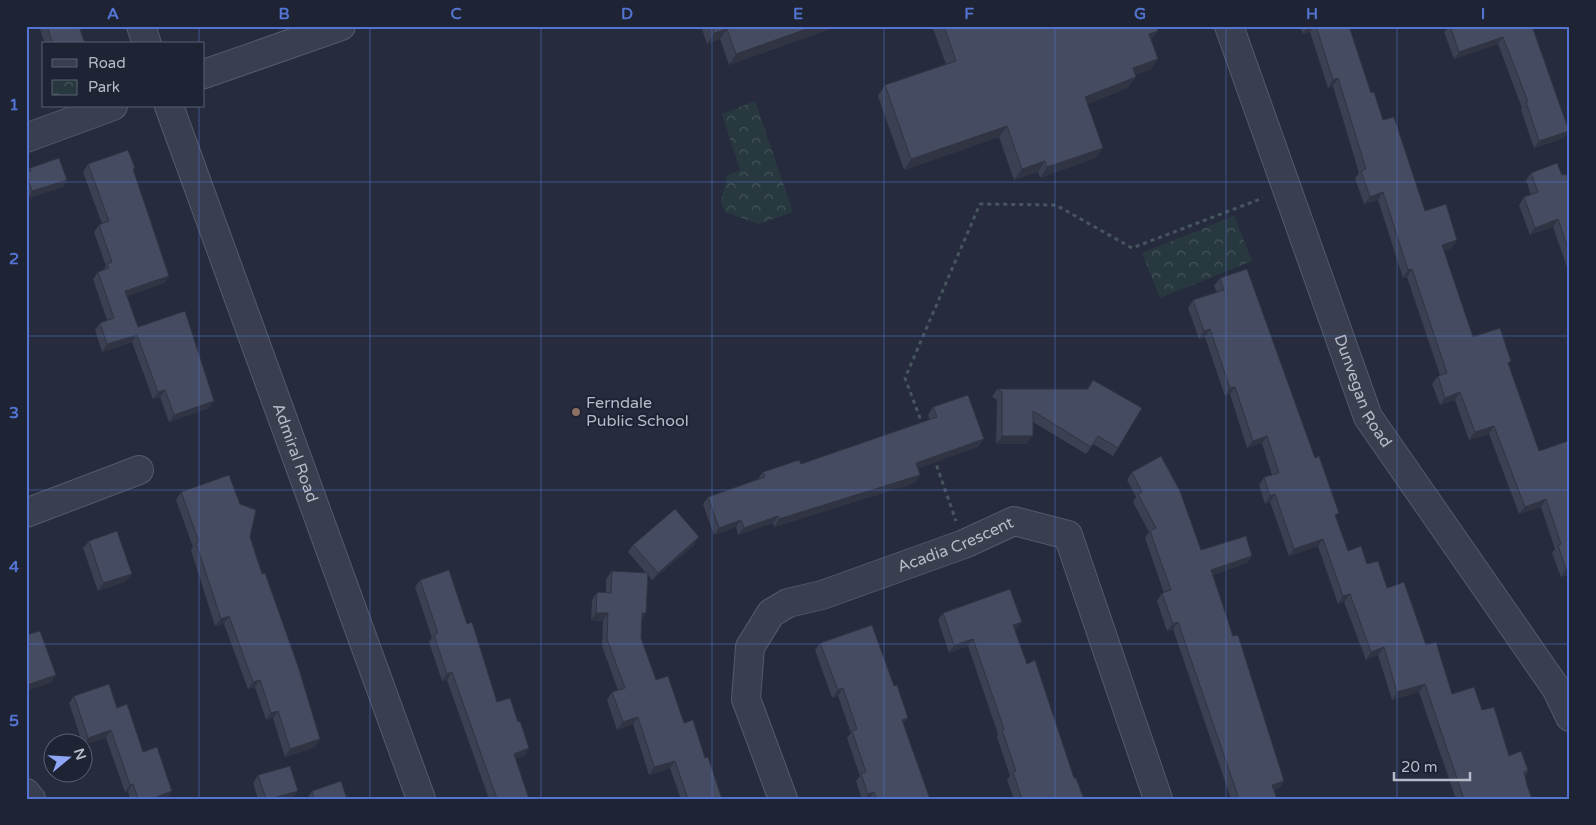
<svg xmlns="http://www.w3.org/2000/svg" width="1596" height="825" viewBox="0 0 1596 825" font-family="'Varela Round',sans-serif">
	<defs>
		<pattern id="park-crowns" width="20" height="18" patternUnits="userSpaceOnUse" patternTransform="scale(1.25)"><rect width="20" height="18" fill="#27393f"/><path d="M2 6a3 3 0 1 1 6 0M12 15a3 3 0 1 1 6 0" fill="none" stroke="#445459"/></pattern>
	</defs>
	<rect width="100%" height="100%" fill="#262c3e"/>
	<!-- park -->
	<g fill="url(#park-crowns)">
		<polygon points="755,101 793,212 759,224 725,212 721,201 727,176 740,170 722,114"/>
		<polygon points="1234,216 1252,261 1160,298 1142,253"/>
	</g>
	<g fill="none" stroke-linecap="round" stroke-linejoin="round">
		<defs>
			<g id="minor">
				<polyline points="141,26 147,44"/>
				<path id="s1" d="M1229 26 1368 417 1556 688 1570 717"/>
				<polyline points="204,74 341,26"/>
				<path id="s2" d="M169 106 421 799"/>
				<polyline points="26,138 113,106"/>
				<polyline points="26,513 139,470"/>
				<polyline points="26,793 31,799"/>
				<path id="s3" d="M783 799 746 699 750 647 771 613 788 603 822 595 964 544 1014 521 1068 535 1158 799"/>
			</g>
		</defs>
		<!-- minor casing -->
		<use href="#minor" stroke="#545a69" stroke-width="30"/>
		<!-- path -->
		<g stroke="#46565c" stroke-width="3" stroke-dasharray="4 4" stroke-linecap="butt">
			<polyline points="923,426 905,378 980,204 1056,205 1132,248 1263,198"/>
			<polyline points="934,458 956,521"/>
		</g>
		<!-- minor -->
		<use href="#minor" stroke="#393f4e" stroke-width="28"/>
	</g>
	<!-- wall -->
	<g fill="#3b4053">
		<polygon points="39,26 79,26 85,44 45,44"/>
		<polygon points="701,26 838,26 729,65 720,39 707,44"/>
		<polygon points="932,26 1156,26 1151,40 1158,59 1151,69 1135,75 1128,88 1087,104 1103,148 1095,158 1040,178 1038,172 1014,180 999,137 904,170 878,96 885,85 946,64"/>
		<polygon points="1300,26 1349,26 1371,93 1383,120 1425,211 1457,240 1452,248 1444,250 1473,337 1509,365 1539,451 1570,574 1561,577 1552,553 1555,549 1541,507 1519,514 1489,434 1469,440 1455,400 1440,405 1432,384 1438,376 1440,375 1407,277 1403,278 1378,200 1364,204 1355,178 1359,173 1333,86 1328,88 1310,32 1303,34"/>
		<polygon points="1449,26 1532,26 1564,138 1534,148 1521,110 1522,108 1498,44 1454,59 1444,32"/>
		<polygon points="88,164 133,171 169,276 164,283 127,296 138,327 209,408 169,422 160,397 153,399 132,342 102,352 95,330 100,323 107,320 93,279 98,272 103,270 106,266 94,232 99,225 102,224 83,172"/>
		<polygon points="30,168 67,180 62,187 27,199 26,195 26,173"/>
		<polygon points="1531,173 1562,175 1570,184 1570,276 1553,227 1530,235 1519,205 1524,197 1531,195 1526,180"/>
		<polygon points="1220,278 1336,518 1348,551 1367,564 1387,588 1426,645 1452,694 1482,710 1509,756 1528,770 1525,776 1527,785 1532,799 1456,799 1419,692 1392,700 1378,655 1366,660 1344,602 1338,604 1318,546 1289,556 1270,502 1265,504 1259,485 1264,477 1272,475 1262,443 1247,448 1230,394 1225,396 1205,337 1199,339 1188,308 1193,300 1217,292 1214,286"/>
		<polygon points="1093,380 1118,448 1113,456 1093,444 1086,454 1033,422 1027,444 996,444 997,400 992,397 997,389 1087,389"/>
		<polygon points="933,407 984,439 978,447 918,468 920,475 915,483 774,527 773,523 738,535 736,527 714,535 703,504 708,497 758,479 763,472 801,464 930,420 928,415"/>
		<polygon points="1132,472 1201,550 1247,563 1213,575 1233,636 1284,781 1279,788 1274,790 1277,799 1231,799 1173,629 1167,631 1157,601 1162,593 1164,593 1145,538 1149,532 1133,502 1136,497 1127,480"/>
		<polygon points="181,492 250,537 320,739 315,747 285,757 273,718 266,720 255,687 248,689 224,624 215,626 191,550 193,547 176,500"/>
		<polygon points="89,541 126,581 98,591 83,548"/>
		<polygon points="633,545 694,545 652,580 648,575 646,613 642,619 641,638 656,680 684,723 705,758 722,799 681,799 670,768 649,775 633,724 617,730 607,700 612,692 618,690 602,646 603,621 591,620 592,600 597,592 606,593 606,579 612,571 646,573 628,552"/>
		<polygon points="420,580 467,624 497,702 518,722 529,748 524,756 515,759 529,799 489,799 447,680 442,681 429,642 432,638 415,587"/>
		<polygon points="943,613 1016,629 1015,630 1027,664 1074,778 1084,799 1014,799 1007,780 1010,776 997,737 998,734 968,646 949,653 938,620"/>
		<polygon points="820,643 894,686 908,718 903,724 930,799 862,799 856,781 860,776 847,738 851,733 838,696 832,698 815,650"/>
		<polygon points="74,696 117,708 143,752 167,799 130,799 128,791 125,792 106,738 83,745 69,703"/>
		<polygon points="258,775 298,791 292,798 290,799 258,799 253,783"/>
		<polygon points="312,791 347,799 307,799"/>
	</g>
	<!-- shaded-wall -->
	<g fill="#303443">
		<polygon points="815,26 838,26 729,65 736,54"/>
		<polygon points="1308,26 1314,26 1310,32 1303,34"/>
		<polygon points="727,29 720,39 707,44 714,33"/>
		<polygon points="1158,31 1150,42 1149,34"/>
		<polygon points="1503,37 1498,44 1454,59 1459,52"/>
		<polygon points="1158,59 1151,69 1125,78 1133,68"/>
		<polygon points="1136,77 1128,88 1077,108 1085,97"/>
		<polygon points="1338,78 1333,86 1328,88 1333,80"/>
		<polygon points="1007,126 999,137 904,170 911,159"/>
		<polygon points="1569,131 1564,138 1534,148 1539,141"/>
		<polygon points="1103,148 1095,158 1040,178 1047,167"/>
		<polygon points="1045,161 1038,172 1014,180 1022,169"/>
		<polygon points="67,180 62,187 27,199 32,191"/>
		<polygon points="1383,192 1378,200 1364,204 1370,197"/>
		<polygon points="1558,219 1553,227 1530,235 1535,228"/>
		<polygon points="1457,240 1452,248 1436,253 1442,245"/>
		<polygon points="1412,269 1407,277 1403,278 1408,270"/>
		<polygon points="169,276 164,283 120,298 125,291"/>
		<polygon points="1210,329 1205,337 1199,339 1204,331"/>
		<polygon points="137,335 132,342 102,352 107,344"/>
		<polygon points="1235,387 1230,394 1225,396 1230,388"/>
		<polygon points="165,390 160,397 153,399 158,392"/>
		<polygon points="1460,392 1455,400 1440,405 1445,398"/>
		<polygon points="214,401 209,408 169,422 174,415"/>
		<polygon points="1494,426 1489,434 1469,440 1475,432"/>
		<polygon points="1002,436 1033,436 1027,444 996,444"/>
		<polygon points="1267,436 1262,443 1247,448 1253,441"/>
		<polygon points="984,439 978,447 911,471 916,463"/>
		<polygon points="920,475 915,483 774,527 779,519"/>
		<polygon points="1275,494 1270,502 1265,504 1270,496"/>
		<polygon points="1546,499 1541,507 1519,514 1525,507"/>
		<polygon points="778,516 773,523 738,535 744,528"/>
		<polygon points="741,520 736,527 714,535 719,528"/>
		<polygon points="699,537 694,545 652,580 658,573"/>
		<polygon points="1323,539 1318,546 1289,556 1294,549"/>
		<polygon points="1252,556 1247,563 1206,577 1211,570"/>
		<polygon points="1570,568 1570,574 1561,577 1566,569"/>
		<polygon points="132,574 126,581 98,591 103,583"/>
		<polygon points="1350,594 1344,602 1338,604 1343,596"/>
		<polygon points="596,613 608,613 603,621 591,620"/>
		<polygon points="642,613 646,613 641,620"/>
		<polygon points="229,616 224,624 215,626 221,619"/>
		<polygon points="1022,622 1016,629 1008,632 1013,625"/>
		<polygon points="1178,622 1173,629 1167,631 1173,624"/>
		<polygon points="973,639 968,646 949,653 954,645"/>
		<polygon points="1384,647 1378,655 1366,660 1371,652"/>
		<polygon points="452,672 447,680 442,681 447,674"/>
		<polygon points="56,675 51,683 26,691 26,687 27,685"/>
		<polygon points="260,680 255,687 248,689 253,682"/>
		<polygon points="1425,684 1419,692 1392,700 1397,692"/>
		<polygon points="843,688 838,696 832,698 838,690"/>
		<polygon points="278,711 273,718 266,720 271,713"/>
		<polygon points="638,717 633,724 617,730 623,722"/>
		<polygon points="908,718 903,725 902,720"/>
		<polygon points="111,730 106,738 83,745 88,738"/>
		<polygon points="320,739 315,747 285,757 290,749"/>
		<polygon points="529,748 524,756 509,761 514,754"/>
		<polygon points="675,761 670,768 649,775 654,767"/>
		<polygon points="1284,781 1279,788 1267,792 1272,785"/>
		<polygon points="133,784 128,791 125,792 130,785"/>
		<polygon points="172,791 167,799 151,799"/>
		<polygon points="298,791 292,798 270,799"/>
		<polygon points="874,792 869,799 864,799 868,794"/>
	</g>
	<!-- building -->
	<g fill="#454b60" stroke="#303443">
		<polygon points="47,26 79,26 85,44 53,44"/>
		<polygon points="712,26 815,26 736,54 727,29 714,33"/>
		<polygon points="944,26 1156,26 1158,31 1149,34 1158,59 1133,68 1136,77 1085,97 1103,148 1047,167 1045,161 1022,169 1007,126 911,159 885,85 956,61"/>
		<polygon points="1316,26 1349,26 1371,93 1374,92 1383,120 1394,117 1425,211 1446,204 1457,240 1442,245 1473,337 1500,328 1511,361 1508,363 1539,451 1568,441 1570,445 1570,568 1566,569 1558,545 1561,544 1546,499 1525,507 1494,426 1475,432 1460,392 1445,398 1438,376 1447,373 1412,269 1408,270 1383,192 1370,197 1361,171 1366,169 1338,78 1333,80"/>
		<polygon points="1450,26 1532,26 1569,131 1539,141 1526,102 1528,102 1503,37 1459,52"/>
		<polygon points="128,150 135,168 133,169 169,276 125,291 138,327 185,311 214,401 174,415 165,390 158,392 137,335 107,344 100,323 114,318 98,272 109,268 107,264 112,262 99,225 109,221 88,164"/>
		<polygon points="59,158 67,180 32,191 26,173 31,171 30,168"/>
		<polygon points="1557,163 1562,175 1566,174 1570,184 1570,254 1558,219 1535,228 1524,197 1538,192 1531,173"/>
		<polygon points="1247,269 1315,458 1319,456 1339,513 1335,515 1348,551 1361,546 1367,564 1378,561 1387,588 1404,582 1426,645 1436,642 1452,694 1474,687 1482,710 1494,707 1509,756 1521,751 1528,770 1524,772 1527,785 1532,799 1464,799 1425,684 1397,692 1384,647 1371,652 1350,594 1343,596 1323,539 1294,549 1275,494 1270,496 1264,477 1279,473 1267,436 1253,441 1235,387 1230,388 1210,329 1204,331 1193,300 1224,290 1220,278"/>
		<polygon points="1093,380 1142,408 1118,448 1098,436 1091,447 1033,411 1033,436 1002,436 1002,392 997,389 1088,389"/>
		<polygon points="968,395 984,439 916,463 920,475 779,519 778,516 744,528 741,520 719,528 708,497 765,477 763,472 799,460 801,464 937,417 933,407"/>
		<polygon points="1161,456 1180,491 1201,550 1246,536 1252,556 1211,570 1233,636 1238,635 1284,781 1272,785 1277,799 1239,799 1178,622 1173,624 1162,593 1171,590 1150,531 1156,528 1138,494 1142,492 1132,472"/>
		<polygon points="229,475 240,504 256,510 250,537 262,574 265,573 298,666 320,739 290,749 278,711 271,713 260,680 253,682 229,616 221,619 196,543 199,542 181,492"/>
		<polygon points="675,509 699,537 658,573 633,545"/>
		<polygon points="117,531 132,574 103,583 89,541"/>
		<polygon points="449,570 467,624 472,622 497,702 510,698 518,722 520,721 529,748 514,754 529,799 497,799 452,672 447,674 434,635 438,633 420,580"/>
		<polygon points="612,571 648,573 646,613 642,613 641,638 656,680 668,676 684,723 693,720 705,758 708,757 722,799 688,799 675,761 654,767 638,717 623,722 612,692 625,688 607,639 608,613 596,613 597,592 611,593"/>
		<polygon points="1010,589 1022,622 1013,625 1027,664 1035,660 1074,778 1076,778 1084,799 1022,799 1013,772 1016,771 1002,730 1004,729 973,639 954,645 943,613"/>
		<polygon points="872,625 894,686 897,685 908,718 902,720 930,799 877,799 874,792 868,794 861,774 866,772 852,731 857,729 843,688 838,690 820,643"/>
		<polygon points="40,631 56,675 27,685 26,682 26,635"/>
		<polygon points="109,684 117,708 127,704 143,752 157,747 172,791 151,799 138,799 133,784 130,785 111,730 88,738 74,696"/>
		<polygon points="290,766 298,791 270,799 266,799 258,775"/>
		<polygon points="341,781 347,799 314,799 312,791"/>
	</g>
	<!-- grid -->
	<path fill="none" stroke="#5374d3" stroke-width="1" stroke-opacity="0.55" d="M199 26V44M370 26V799M541 26V799M712 26V799M884 26V799M1055 26V799M1226 26V799M1397 26V799M199 106V799M26 182H1570M26 336H1570M26 490H1570M26 644H1570"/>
	<!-- markers -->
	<circle fill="#8d6e63" stroke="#1e2434" stroke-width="2" cx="576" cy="412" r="5"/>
	<g text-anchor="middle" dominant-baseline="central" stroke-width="4" stroke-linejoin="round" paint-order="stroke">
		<!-- street labels -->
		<g font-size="16" fill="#b6bac9" stroke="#1e2434">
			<text stroke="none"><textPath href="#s1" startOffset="389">Dunvegan Road</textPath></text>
			<text stroke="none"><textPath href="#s2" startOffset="369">Admiral Road</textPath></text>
			<text stroke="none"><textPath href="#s3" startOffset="396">Acadia Crescent</textPath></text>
		</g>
		<!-- poi labels -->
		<g font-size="16" fill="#b6bac9" stroke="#1e2434" text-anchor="start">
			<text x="586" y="403">Ferndale<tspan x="586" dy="18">Public School</tspan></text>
		</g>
	</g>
	<!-- border -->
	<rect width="1596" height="825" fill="none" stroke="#1e2434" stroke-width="55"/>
	<!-- legend -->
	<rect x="42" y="42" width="162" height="65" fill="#1e2434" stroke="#5b6070"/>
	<rect x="52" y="59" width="25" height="8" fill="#393f4e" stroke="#5b6070"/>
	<text x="88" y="68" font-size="15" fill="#b6bac9">Road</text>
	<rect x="52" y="80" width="25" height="15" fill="url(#park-crowns)" stroke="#5b6070"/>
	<text x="88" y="92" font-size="15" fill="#b6bac9">Park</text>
	<!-- north arrow -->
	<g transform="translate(68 758) rotate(72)"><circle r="24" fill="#1e2434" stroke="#5b6070"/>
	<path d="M0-4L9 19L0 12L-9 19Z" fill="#8fa6f5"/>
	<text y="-8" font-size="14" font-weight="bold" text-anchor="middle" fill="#b6bac9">N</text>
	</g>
	<!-- scale -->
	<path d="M1394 772v8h76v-8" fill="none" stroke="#b6bac9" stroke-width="2.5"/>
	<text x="1401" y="772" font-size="15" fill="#b6bac9" stroke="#1e2434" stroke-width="4" paint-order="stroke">20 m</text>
	<rect x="28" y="28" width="1540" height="770" fill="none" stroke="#5374d3" stroke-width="2"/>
	<g font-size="16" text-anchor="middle" font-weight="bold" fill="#5374d3">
		<text x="113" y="19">A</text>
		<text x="284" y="19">B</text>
		<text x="456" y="19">C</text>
		<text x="627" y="19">D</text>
		<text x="798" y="19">E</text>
		<text x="969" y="19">F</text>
		<text x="1140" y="19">G</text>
		<text x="1312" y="19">H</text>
		<text x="1483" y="19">I</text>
		<text x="14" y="110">1</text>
		<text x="14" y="264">2</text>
		<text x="14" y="418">3</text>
		<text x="14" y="572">4</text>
		<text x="14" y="726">5</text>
	</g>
</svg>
